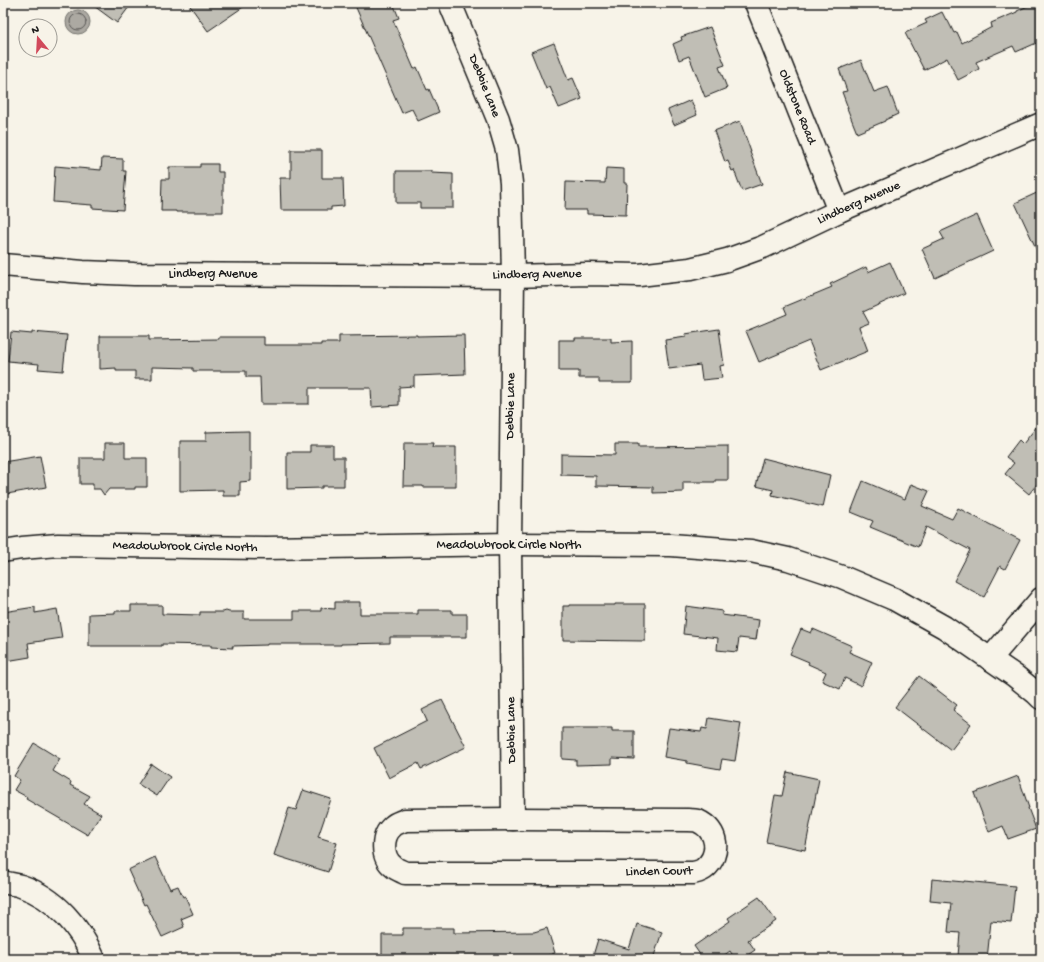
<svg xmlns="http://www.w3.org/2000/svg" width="1044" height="962" viewBox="0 0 1044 962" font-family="'Gochi Hand',sans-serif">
	<rect width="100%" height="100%" fill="#f7f3e8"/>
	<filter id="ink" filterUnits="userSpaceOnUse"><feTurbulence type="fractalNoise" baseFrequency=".025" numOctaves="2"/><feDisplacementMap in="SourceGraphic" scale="8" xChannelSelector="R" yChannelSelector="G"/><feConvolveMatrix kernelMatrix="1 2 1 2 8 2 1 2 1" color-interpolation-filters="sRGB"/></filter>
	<g filter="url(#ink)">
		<!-- water -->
		<circle fill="#aca9a2" stroke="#72716c" cx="78" cy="22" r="12"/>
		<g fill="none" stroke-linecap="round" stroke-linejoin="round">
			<!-- shore -->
			<circle stroke="#565452" stroke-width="1" cx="78" cy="22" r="8"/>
		</g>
		<!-- building -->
		<g fill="#c0beb5" stroke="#1c1c1c">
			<polygon points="90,3 132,3 117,23"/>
			<polygon points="188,3 249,3 208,31"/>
			<polygon points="354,3 393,3 399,18 393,20 414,69 417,67 427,90 429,89 439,112 418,121 412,109 402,113"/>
			<polygon points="1034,3 1041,3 1041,41 1016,52 1013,46 976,62 979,69 958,80 947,58 924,70 905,33 927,23 925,20 942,12 946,20 947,19 954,33 957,32 962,43 992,27 991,23 1017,12 1017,11"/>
			<polygon points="710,27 725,65 719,67 727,88 705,97 689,56 679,60 673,44 682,40 681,37"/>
			<polygon points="554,43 568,80 573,78 582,99 559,108 550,87 546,89 531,52"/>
			<polygon points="861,60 874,92 888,87 898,114 885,120 885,121 857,133 847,108 848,108 842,92 847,91 839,69"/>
			<polygon points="691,100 697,115 674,125 668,110"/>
			<polygon points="740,121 751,152 750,152 762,184 742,191 734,170 732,171 728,161 725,162 714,131"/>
			<polygon points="291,150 322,150 322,178 343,178 344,206 331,207 331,210 281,210 280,178 291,178"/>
			<polygon points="102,158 123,159 123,171 126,171 123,210 92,208 92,205 53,202 55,166 101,170"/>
			<polygon points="200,164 218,164 218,172 223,172 223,212 176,212 176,211 161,211 162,179 169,179 169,167 200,167"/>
			<polygon points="606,168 624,169 624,183 627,183 626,215 587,214 587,210 565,210 566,182 605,183"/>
			<polygon points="396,171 431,171 431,173 453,174 453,208 420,208 420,203 396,203"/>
			<polygon points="1041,191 1041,259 1015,203"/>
			<polygon points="977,215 993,251 935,278 922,249 944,239 940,232"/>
			<polygon points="890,262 904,293 863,312 869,323 859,327 868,351 821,370 809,341 759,362 746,331 787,314 784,307 832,287 830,284 866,267 868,272"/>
			<polygon points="719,329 724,365 720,366 722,378 702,380 700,365 669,369 665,340 686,337 685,334"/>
			<polygon points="11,332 32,334 32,332 67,335 63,371 38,369 39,364 8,361"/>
			<polygon points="417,335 417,336 464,335 465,374 414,376 414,386 399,387 399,405 372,407 371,388 309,388 309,404 261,404 260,377 246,377 246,371 193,371 193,368 152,367 152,379 135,379 135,371 116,371 116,368 100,369 100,336 149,336 149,340 219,339 219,337 264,337 264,345 321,345 321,343 339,343 339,336"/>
			<polygon points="575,338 611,338 611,342 632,341 632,383 599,383 599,378 579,378 579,371 559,371 559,340 575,340"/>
			<polygon points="1041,421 1041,479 1029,494 1005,474 1014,463 1006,457 1019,440 1023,444"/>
			<polygon points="249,431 249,452 251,452 251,481 240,482 240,496 223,496 223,490 180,491 180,441 206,441 206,432"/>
			<polygon points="105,443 125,443 125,458 147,458 147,487 135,487 135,489 109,489 104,495 100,489 93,489 93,484 80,484 80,458 105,458"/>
			<polygon points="404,443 433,443 432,447 456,447 456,487 423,487 423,486 403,486"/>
			<polygon points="615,444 638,444 638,447 728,446 728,480 715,480 715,482 683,482 683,492 653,493 653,487 596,486 596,476 561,475 561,454 615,455"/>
			<polygon points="310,445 333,445 333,457 344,457 344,486 322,486 322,488 287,489 287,452 310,452"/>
			<polygon points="40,456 46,487 7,494 6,491 3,491 3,462"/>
			<polygon points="763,458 830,475 823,507 772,495 773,490 756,486"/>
			<polygon points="863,481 905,499 911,484 929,491 922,506 952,519 958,508 1020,540 1005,569 1000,566 984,597 954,581 970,550 926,527 918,547 870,527 873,521 851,512"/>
			<polygon points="335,602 360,602 360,614 418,614 418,610 452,610 452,614 467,614 467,637 390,637 390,643 341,644 341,645 321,645 321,644 267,644 267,645 232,646 233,648 211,647 211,645 162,644 162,646 89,646 89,614 115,613 115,611 131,611 131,605 162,605 162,614 200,615 200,612 223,612 226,611 229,612 244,612 244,619 294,619 294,611 321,611 321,608 335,609"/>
			<polygon points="615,604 645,604 645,641 563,640 563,606 569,606 569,605 615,605"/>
			<polygon points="686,606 722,611 722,615 759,620 756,640 739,638 737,652 717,650 718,638 683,634"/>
			<polygon points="35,607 35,613 57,609 62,638 28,643 30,657 6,661 3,641 3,612"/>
			<polygon points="801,629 811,633 813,629 852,646 849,652 872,662 861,686 845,678 840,689 822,681 826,672 808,664 809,662 790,654"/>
			<polygon points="919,676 957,705 953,710 971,724 951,750 895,707"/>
			<polygon points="442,700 466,747 421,769 418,763 389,778 374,748 427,721 422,710"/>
			<polygon points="709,718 741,723 735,761 722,759 720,769 687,763 687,761 664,757 669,728 701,732 702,728 707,729"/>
			<polygon points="562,728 612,728 612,731 634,731 634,759 612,758 612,764 576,765 576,760 562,759"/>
			<polygon points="34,743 60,759 53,771 71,782 70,785 90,796 84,804 101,814 88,835 26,799 27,797 14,790 20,780 14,776"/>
			<polygon points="151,764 170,777 157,796 138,784"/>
			<polygon points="787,772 819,779 805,850 766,842 775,795 782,796"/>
			<polygon points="1018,776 1029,808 1028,808 1036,829 1008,839 1003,826 989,832 974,793"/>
			<polygon points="303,790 331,799 318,837 337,843 328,872 274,855 289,808 296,810"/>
			<polygon points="155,857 170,889 178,886 183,897 185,896 193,914 181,919 184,927 162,937 146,904 144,905 128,870"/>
			<polygon points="932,879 964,882 964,881 1015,886 1011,923 991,921 987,959 958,956 960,933 948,932 951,903 930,901"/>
			<polygon points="759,897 776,921 748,940 755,950 742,959 735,959 730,951 719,959 703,959 694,946 730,921 728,918"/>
			<polygon points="637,924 662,932 653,959 592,959 598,939 629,949"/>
			<polygon points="403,928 454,928 454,933 534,932 547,928 555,953 537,959 382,959 382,935 403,935"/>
		</g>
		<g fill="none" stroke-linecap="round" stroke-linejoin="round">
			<defs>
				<g id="minor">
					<polyline points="450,3 498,119 507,150 511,183 513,276 510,544 513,819"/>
					<polyline points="756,3 839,211"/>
					<polyline points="3,265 83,272 134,274 513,276 588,274 639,275 690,269 727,260 763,247 839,211 1041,124"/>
					<polyline points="3,551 22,548 58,545 266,548 510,544 671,545 751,551 788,559 842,577 894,599 944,627 1015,676 1036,693 1041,698"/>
					<polyline points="990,659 1041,599"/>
					<path d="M513 819 688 820C691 820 695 820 698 821 718 830 721 854 705 868 702 871 697 872 693 873H405C402 871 397 870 394 867 381 858 381 836 393 826 396 823 401 822 405 820Z"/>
					<path d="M3 882C9 884 15 884 21 886 56 898 80 927 94 959"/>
				</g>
			</defs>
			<!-- minor casing -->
			<use href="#minor" stroke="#1c1c1c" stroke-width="25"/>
			<!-- minor -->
			<use href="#minor" stroke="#f7f3e8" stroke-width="22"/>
		</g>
	</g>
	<g text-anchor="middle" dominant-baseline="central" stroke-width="3.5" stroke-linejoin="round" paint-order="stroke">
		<!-- street labels -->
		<g font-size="13" fill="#1c1c1c" stroke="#f7f3e8">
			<text transform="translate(484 86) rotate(68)">Debbie Lane</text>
			<text transform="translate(797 107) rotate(68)">Oldstone Road</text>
			<text transform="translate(859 203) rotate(-24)">Lindberg Avenue</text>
			<text x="213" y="274">Lindberg Avenue</text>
			<text transform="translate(537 275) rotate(-1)">Lindberg Avenue</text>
			<text transform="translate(511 406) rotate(-89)">Debbie Lane</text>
			<text x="509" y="545">Meadowbrook Circle North</text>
			<text transform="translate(185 547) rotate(1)">Meadowbrook Circle North</text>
			<text transform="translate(512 730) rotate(-91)">Debbie Lane</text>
			<text transform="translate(659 872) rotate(-1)">Linden Court</text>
		</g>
	</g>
	<!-- margin -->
	<rect width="1044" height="962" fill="none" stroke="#f7f3e8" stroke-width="16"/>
	<rect x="8" y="8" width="1028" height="946" fill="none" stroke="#1c1c1c" stroke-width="1.5" filter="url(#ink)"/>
	<!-- north arrow -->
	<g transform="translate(38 38) rotate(342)"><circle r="19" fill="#f7f3e8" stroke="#9f9d96"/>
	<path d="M0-3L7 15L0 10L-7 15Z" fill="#d1495b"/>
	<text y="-6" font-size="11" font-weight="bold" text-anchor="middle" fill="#1c1c1c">N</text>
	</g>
</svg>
